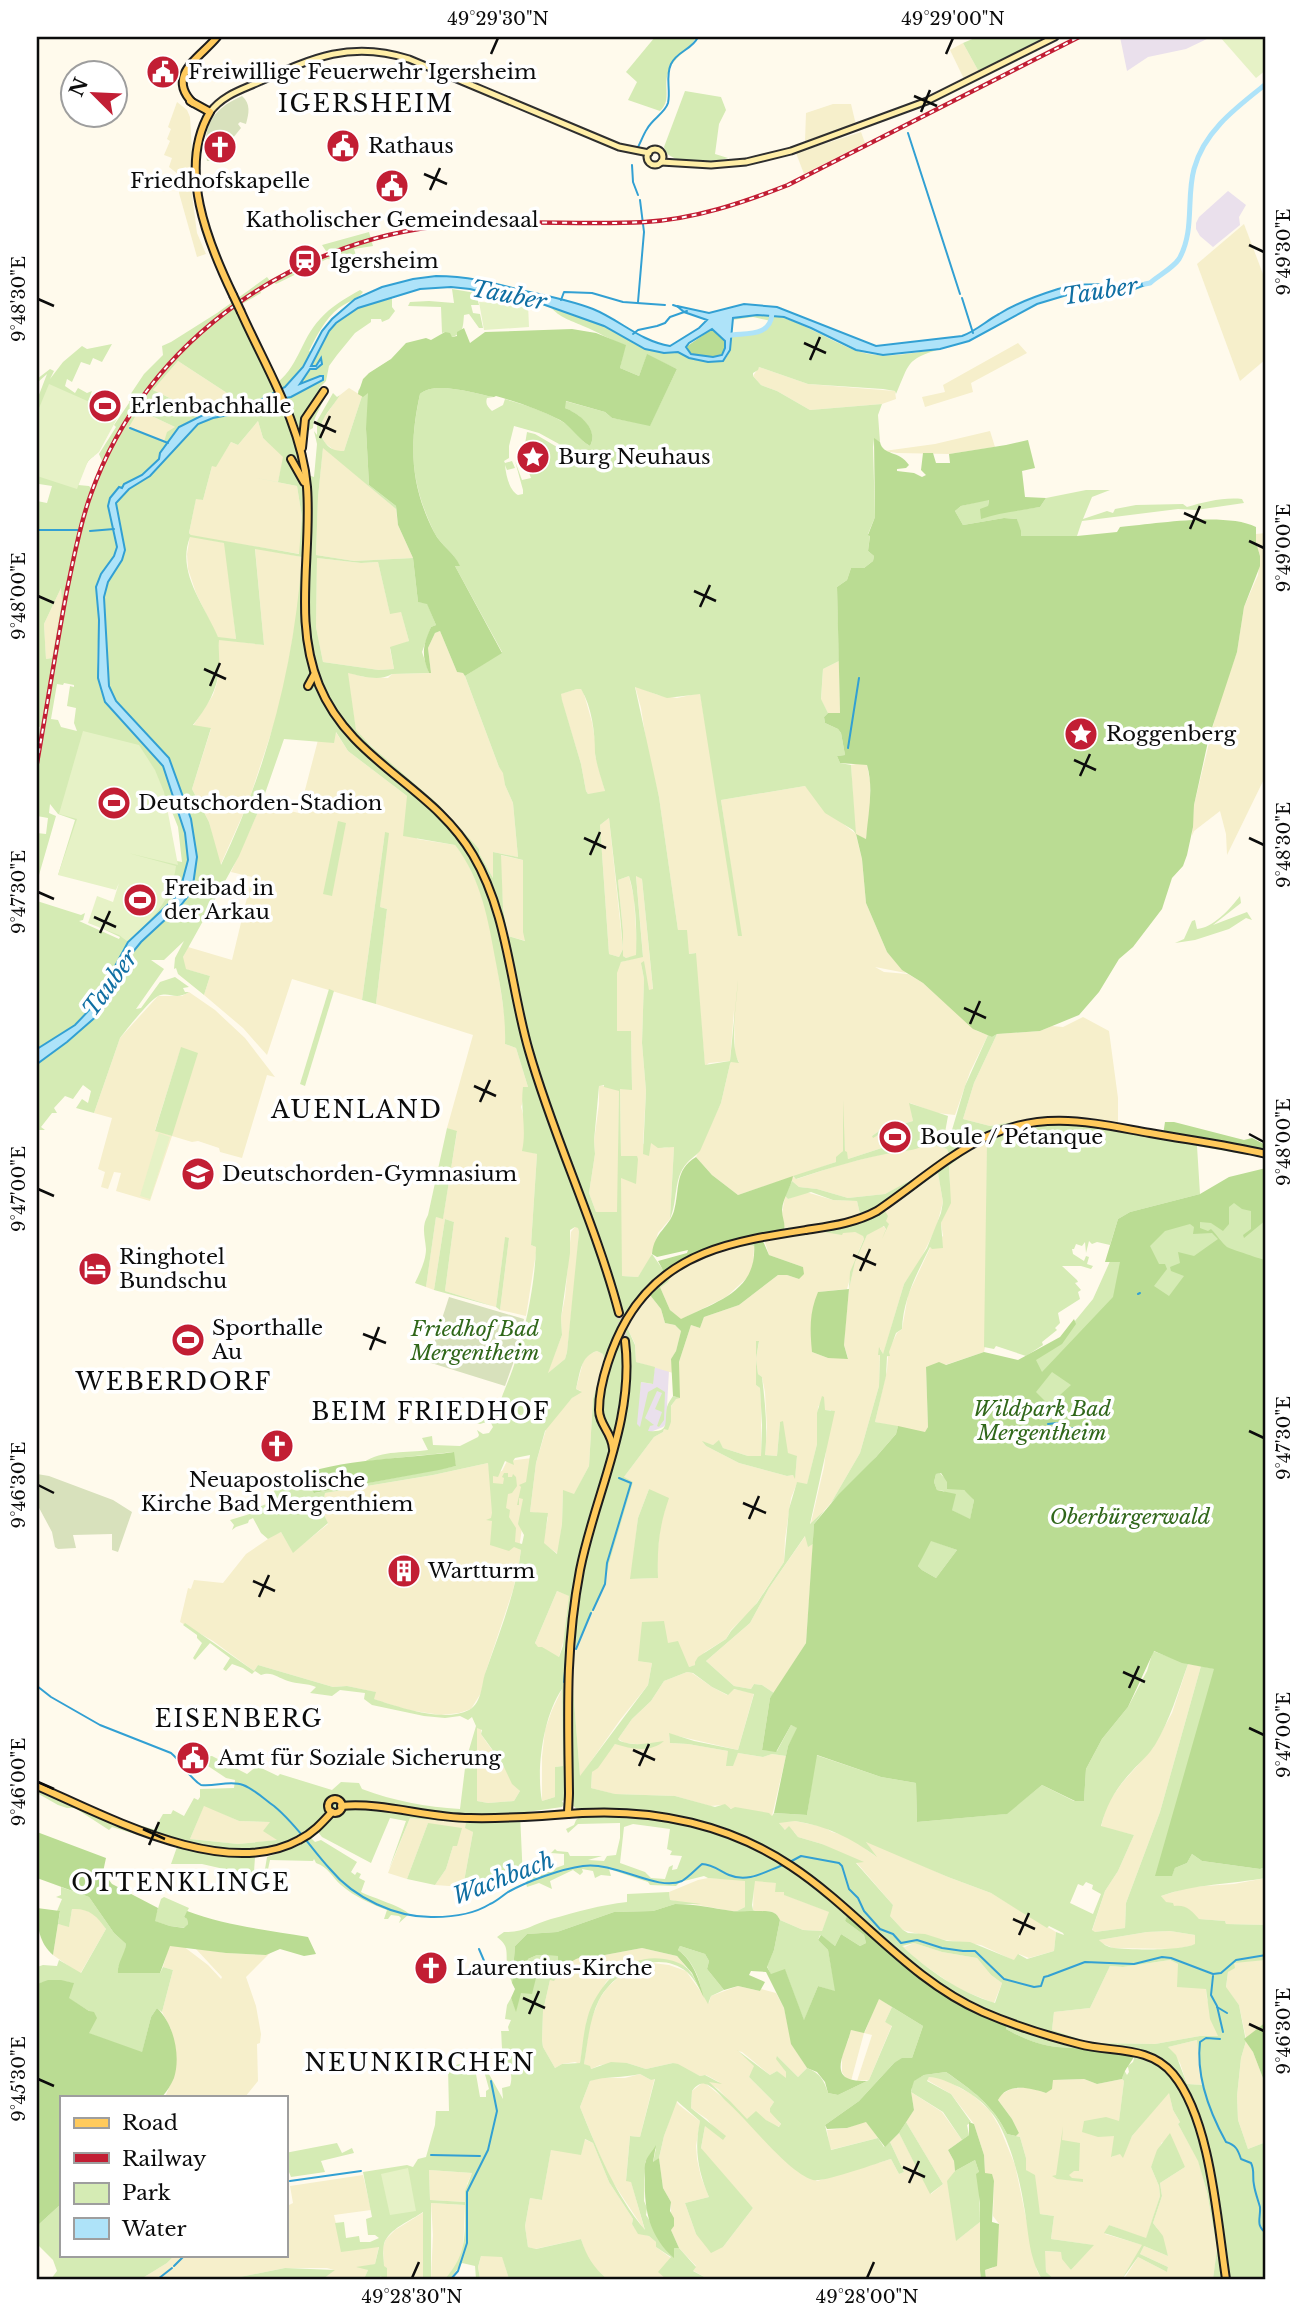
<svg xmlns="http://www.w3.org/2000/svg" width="1303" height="2316" viewBox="0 0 1303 2316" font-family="'Libre Baskerville',serif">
	<rect width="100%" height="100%" fill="#fffaec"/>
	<!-- industrial -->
	<g fill="#eae0ec">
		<polygon points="1120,37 1211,37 1186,49 1148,57 1127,71"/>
		<polygon points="1228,191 1246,205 1239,217 1240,225 1213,247 1200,236 1196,229 1196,223 1199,217"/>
		<polygon points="655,1367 669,1371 666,1424 663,1427 653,1431 643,1442 621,1439 626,1417 636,1420 641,1382 652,1384"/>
	</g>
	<!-- farmland -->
	<g fill="#f6efcb" fill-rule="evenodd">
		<polygon points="963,43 979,72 964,79 950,50"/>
		<polygon points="177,102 187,110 190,117 193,166 181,169 178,174 169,167 172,158 164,155 170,141 167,139 171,129 168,127"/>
		<polygon points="833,104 851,104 856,125 805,141 806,113"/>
		<polygon points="861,132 865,143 804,174 796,153"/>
		<polygon points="189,172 197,233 206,254 197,257 179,193 178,176"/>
		<polygon points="1244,224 1266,282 1266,359 1240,381 1197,264"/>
		<polygon points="1018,343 1027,353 971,383 973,392 925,407 922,397 945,392 943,385"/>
		<polygon points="178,361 227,393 216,404 197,414 192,414 176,407 172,399 153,390"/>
		<polygon points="759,367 808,384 895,391 896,399 882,404 810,410 777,391 761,385 753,376"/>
		<polygon points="349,388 362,396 344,451 335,451 325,443 322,436 321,431 323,419 340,395"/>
		<polygon points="139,410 175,427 165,442 128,427"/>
		<polygon points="258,421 263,438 284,456 278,482 252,477 297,486 302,517 300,554 192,536 189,533 196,498 203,500 212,466 216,466 231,442 238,445"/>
		<polygon points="990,431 995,447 949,454 897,453 884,451 935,444"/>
		<polygon points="323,447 396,509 398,525 413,558 354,561 316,555 318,497"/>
		<polygon points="1266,533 1266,775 1227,855 1226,834 1220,811 1194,831 1192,836 1194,805 1218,706 1237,652 1244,607 1258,575 1260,556 1256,542 1256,534"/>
		<polygon points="190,536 225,543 236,639 218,638 196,593 188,569 187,554"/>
		<polygon points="255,548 302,557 299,602 286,676 278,712 248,803 220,866 209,822 192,789 211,729 193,726 213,695 217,683 219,671 218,639 264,645"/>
		<polygon points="317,558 361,563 378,562 390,613 401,611 409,641 390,649 394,669 379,670 323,662 316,627"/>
		<polygon points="61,588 63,588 62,600 52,658 46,659 44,624"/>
		<polygon points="440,631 457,672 463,673 465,676 499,767 504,773 505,785 513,803 518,857 493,852 493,878 479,853 479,849 356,731 347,672 364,677 388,678 392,674 431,673 428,648 435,633"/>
		<polygon points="839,661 840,714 828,713 821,700 823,669"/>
		<polygon points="635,686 658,695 677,698 700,693 741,936 721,800 805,786 842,823 855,833 851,765 861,763 867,765 870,781 870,810 866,839 856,835 862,859 866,903 887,952 906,973 875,967 884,972 908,974 923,983 977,1031 988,1035 970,1072 955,1115 937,1113 910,1103 913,1121 879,1131 872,1136 888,1134 888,1146 848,1159 845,1152 843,1129 843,1151 836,1162 793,1177 797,1179 839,1165 926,1143 947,1149 949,1154 945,1159 897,1188 885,1194 848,1198 817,1189 799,1187 792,1181 792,1177 738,1195 712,1175 696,1157 721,1103 730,1064 731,1062 739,1062 735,1055 734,1010 730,1061 709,1063 705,1066 695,953 689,954 678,930 659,797 648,753 641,708"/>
		<polygon points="577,689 581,689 584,694 592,722 596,746 595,755 605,791 602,793 588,794 586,791 581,764 564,708 560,694"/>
		<polygon points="335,731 348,751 407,796 417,839 455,845 465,858 481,892 492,933 506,1025 505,1044 516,1048 528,1087 521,1107 525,1121 526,1148 523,1150 537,1154 531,1245 536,1247 536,1253 526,1316 500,1310 509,1238 505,1238 496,1307 445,1291 454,1222 445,1219 434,1290 426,1287 436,1217 443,1218 457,1132 447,1128 473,1035 376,1004 387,909 380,907 385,832 362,1000 292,979 267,1055 243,1028 204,995 210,976 185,969 183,965 183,957 188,947 232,960 252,877 231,872 261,805 299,813 318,740"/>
		<polygon points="609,818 623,949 619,957 609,954 600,825"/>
		<polygon points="500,855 523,860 526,941 508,936 503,907"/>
		<polygon points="636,875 642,879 653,990 649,991 641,963 644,979 642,1043 646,1091 643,1144 651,1142 664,1148 674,1146 674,1148 670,1219 658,1233 650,1259 638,1277 622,1276 620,1270 621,1178 637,1156 621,1156 620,1088 632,1088 631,1032 617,1032 616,997 617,968 621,962 643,956"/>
		<polygon points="629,876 634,898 637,946 636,956 626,958 623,956 623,931 618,880"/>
		<path d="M189 992 215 1010 245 1038 275 1077 267 1075 242 1158 220 1152 219 1148 198 1141 192 1142 172 1136 150 1201 116 1191 121 1173 114 1172 108 1189 101 1187 105 1172 98 1169 112 1118 94 1113 120 1038 158 996H182ZM181 1048 172 1136 155 1130Z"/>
		<polygon points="1083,1017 1109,1031 1118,1098 1118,1122 1080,1117 1045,1116 990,1126 963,1119 974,1083 997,1034 1040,1031 1052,1026 1063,1027"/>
		<polygon points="599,1085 619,1089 618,1212 596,1212 589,1193 595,1154 594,1141 599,1104"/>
		<polygon points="987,1140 986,1342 984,1352 945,1365 926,1367 928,1427 925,1433 875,1422 887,1370 888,1357 886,1355 897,1333 902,1329 908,1295 931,1246 943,1236 941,1223 946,1211 950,1181 949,1166 973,1148"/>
		<path d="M938 1173 943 1202 936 1228 919 1262 904 1284 883 1355 880 1348 879 1386 860 1453 831 1503 810 1527 824 1467 831 1410H824V1398L818 1407 817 1444 807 1485 797 1483 791 1498 785 1539 784 1562 752 1610 731 1630 726 1639 705 1652 696 1665 689 1667 638 1661 652 1663 648 1685 620 1720 580 1777 572 1676 574 1649 605 1584 624 1477 654 1437 663 1432 664 1429 671 1422 669 1410 676 1398 679 1362 691 1325 700 1328 704 1317 739 1305 778 1275H787L799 1279 803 1267 769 1255 764 1239 818 1231 855 1232 863 1235 864 1239 854 1261 868 1233 882 1226 886 1228 885 1234 886 1221 885 1212ZM855 1261 849 1289 845 1330 844 1345 848 1358H828L812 1352 818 1292 847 1289ZM756 1341 759 1342 756 1359 758 1374 762 1377 765 1392 767 1428 765 1455 777 1456 780 1422 788 1454 797 1457 795 1477 793 1475 787 1476 739 1463 706 1446 703 1442 713 1445 719 1441 723 1448 748 1456H761V1404L760 1388 756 1385ZM649 1489 665 1510 661 1519 657 1556 658 1578 631 1579 638 1518Z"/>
		<polygon points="806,1192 833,1200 857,1201 860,1214 833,1223 785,1228 782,1214 785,1196 788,1199"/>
		<polygon points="575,1227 578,1227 579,1232 577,1261 567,1352 565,1359 547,1374 562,1335 561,1318 565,1297 571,1232"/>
		<polygon points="743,1244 754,1246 753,1268 748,1277 726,1297 680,1320 670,1310 660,1287 679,1269 693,1261 708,1254"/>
		<polygon points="650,1295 661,1309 665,1323 675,1325 681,1331 676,1351 671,1359 673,1373 636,1362 635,1344 627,1327"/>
		<polygon points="597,1351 603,1354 604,1359 593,1399 589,1466 574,1495 563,1491 562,1524 558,1554 543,1543 548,1517 545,1514 530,1512 536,1463 547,1426 572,1398 581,1391 576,1389 583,1362 589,1354"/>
		<polygon points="532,1458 519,1549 521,1550 519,1563 513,1590 486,1671 481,1693 471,1709 459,1713 441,1715 408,1710 373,1699 375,1692 347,1686 333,1687 258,1665 254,1671 213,1641 180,1622 188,1588 191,1589 194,1580 223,1583 246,1554 274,1535 281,1532 293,1552 328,1524 322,1511 325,1493 433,1475 488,1463 490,1475 502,1471 507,1461"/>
		<polygon points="806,1535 809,1546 813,1544 806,1643 774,1693 762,1685 754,1684 751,1689 734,1686 706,1661 750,1623 769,1588"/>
		<polygon points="557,1591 570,1596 566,1631 559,1657 537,1647 535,1643"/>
		<polygon points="1188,1664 1201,1666 1160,1812 1126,1903 1125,1928 1095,1932 1092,1931 1105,1891 1118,1871 1134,1835 1101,1827 1107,1804 1122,1783 1153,1748 1172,1713"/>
		<polygon points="687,1672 692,1673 712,1687 727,1695 733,1689 754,1693 738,1750 669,1734 670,1743 688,1744 728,1751 727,1766 738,1753 763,1757 772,1754 786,1756 772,1816 759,1812 732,1809 723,1805 710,1806 675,1796 614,1794 591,1788 592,1772 615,1744 646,1745 625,1743 618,1739 632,1719 651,1701 664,1681"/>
		<polygon points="562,1689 563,1766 555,1767 555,1797 542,1801 542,1757 545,1730 552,1710"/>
		<polygon points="477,1726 481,1729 481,1734 487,1743 502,1763 512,1782 520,1791 514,1801 488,1803 477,1801"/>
		<polygon points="204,1805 239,1821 270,1822 278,1840 238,1844 190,1839"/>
		<polygon points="410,1818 467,1823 468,1828 473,1832 463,1887 435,1885 446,1869 453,1846 428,1823 407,1879 388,1873"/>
		<polygon points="795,1821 824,1827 832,1832 848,1836 875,1856 866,1842 868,1841 948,1877 991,1893 1056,1932 1054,1951 1029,1958 1019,1954 1015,1961 981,1945 938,1939 903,1930 889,1915 893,1905 856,1862 822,1844 798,1837 794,1832 786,1831 778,1822"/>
		<polygon points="708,1878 745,1880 745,1907 737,1911 731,1911 670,1900 669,1892 698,1880"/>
		<polygon points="1266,1878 1266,1925 1226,1924 1225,1921 1199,1919 1165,1903 1161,1896 1190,1887 1234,1884"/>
		<polygon points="754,1880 777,1883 785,1892 785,1895 830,1912 822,1931 803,1930 780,1920 776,1914 770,1911 760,1913 753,1910"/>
		<polygon points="81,1908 98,1916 106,1929 80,1974 53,1955 58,1924 69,1926 72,1909"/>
		<polygon points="1170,1931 1195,1935 1195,1945 1175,1949 1113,1948 1101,1943 1099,1940 1147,1932"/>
		<polygon points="914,1943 942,1952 977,1958 991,1975 1002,1983 994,2003 959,1989 921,1963 899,1944 905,1947"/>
		<polygon points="169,1946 183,1946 208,1965 221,1979 222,1977 195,1948 226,1953 266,1955 271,1952 246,1977 256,2006 261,2034 260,2043 257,2044 258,2081 245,2097 165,2097 174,2076 175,2065 171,2029 162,2012 173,1970 163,1967"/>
		<polygon points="642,1948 677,1956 686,1967 662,1959 621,1968 606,1982 587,2019 580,2064 575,2062 562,2064 555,2068 543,2047 542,2040 543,2011 550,1980 568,1961 589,1955 594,1957"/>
		<polygon points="1170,1960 1178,1964 1206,1988 1207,1999 1219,2036 1200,2036 1155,2044 1092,2043 1052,2030 1054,2012 1090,2008 1110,1966 1123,1967"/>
		<polygon points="1266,1960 1266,2022 1246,2038 1239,2005 1226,1988 1228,1972 1234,1963 1239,1961"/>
		<path d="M652 1963 669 1965 686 1971 709 2003 711 1996 738 1986 760 1991 761 1989 776 1993 784 2008 792 2045 807 2068 798 2077 777 2056 786 2072V2079L777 2071 770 2075 742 2052 738 2051 755 2066 749 2077 774 2102 770 2108 781 2125 780 2127 772 2124 758 2115 747 2119 817 2181 891 2159 899 2174 904 2172 890 2142 899 2133 931 2194 943 2184 906 2122 914 2110 911 2092 942 2112 962 2140 948 2150 954 2161 955 2171 952 2177 957 2240 980 2222 981 2279H708L692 2270 696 2266 679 2248 671 2230V2202L663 2188 659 2158 664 2136 676 2101 679 2105 723 2139 707 2119 691 2108 692 2091 702 2083H705L739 2111 718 2089 707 2082H719L706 2075 700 2076 673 2063 646 2069 627 2063 600 2065 591 2069 584 2064 590 2022 600 1998 607 1988 624 1972 633 1967ZM700 2122 705 2126 701 2148 705 2154 753 2208 723 2247 696 2234 685 2203 709 2197 701 2177 697 2159 696 2146Z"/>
		<polygon points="878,1998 892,2007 885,2022 892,2025 869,2080 857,2081 872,2035 864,2033 851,2081 847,2080 842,2072 842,2053 848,2041 851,2030 865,2032"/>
		<polygon points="1197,2040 1202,2085 1187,2084 1180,2063 1168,2047"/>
		<polygon points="1246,2041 1253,2052 1266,2086 1266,2106 1264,2108 1266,2116 1266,2142 1248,2149 1238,2120 1237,2096 1241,2058"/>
		<polygon points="640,2074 651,2080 655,2077 640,2137 630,2136 626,2180 631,2181 645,2231 608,2175 580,2107 590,2081 597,2078 625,2078"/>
		<polygon points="929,2077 942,2078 973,2095 990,2111 999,2126 1015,2165 1037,2271 1042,2279 986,2279 985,2270 993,2268 999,2224 993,2216 994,2181 985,2174 984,2155 974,2124 951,2094 927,2080"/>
		<polygon points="1084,2079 1097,2084 1122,2079 1124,2081 1119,2122 1112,2157 1126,2149 1132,2136 1169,2092 1173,2110 1180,2122 1178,2124 1198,2160 1207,2192 1217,2249 1213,2279 1124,2279 1138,2257 1167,2272 1168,2267 1140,2254 1144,2246 1168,2256 1157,2228 1153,2223 1162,2196 1160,2183 1185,2167 1162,2142 1151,2167 1159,2186 1160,2196 1146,2239 1109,2225 1105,2234 1143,2245 1122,2279 1054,2279 1046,2272 1044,2251 1061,2252 1071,2270 1093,2245 1051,2239 1054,2216 1040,2214 1031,2175 1026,2170 1026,2158 1020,2137 1016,2136 1019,2133 1012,2119 998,2100 1000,2095 1011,2089 1027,2087 1046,2093 1053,2080"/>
		<polygon points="866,2121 878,2138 830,2150 827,2130 847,2128"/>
		<polygon points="584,2139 593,2143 609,2182 633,2219 632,2224 638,2233 649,2236 656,2242 656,2247 671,2258 666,2279 607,2279 593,2266 587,2257 581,2239 535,2249 528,2247 525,2226 530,2198 542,2200 551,2149"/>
		<polygon points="429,2170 472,2173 467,2184 465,2202 430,2200"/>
		<polygon points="363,2175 371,2210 334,2215 342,2251 379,2246 375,2264 358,2268 363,2267 368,2270 364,2279 323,2279 334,2270 327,2268 285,2268 230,2279 141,2279 167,2263 175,2255 285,2255 285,2207 293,2203 290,2186"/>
		<polygon points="431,2203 465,2205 463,2251 459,2262 445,2279 431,2279 433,2235"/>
		<polygon points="424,2212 423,2279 387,2279 387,2268 384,2267 383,2247 386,2239 395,2230"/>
		<polygon points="481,2256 502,2256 509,2279 480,2279 478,2267"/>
	</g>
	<!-- green -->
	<g fill="#d5ebb4" fill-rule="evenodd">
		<path d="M655 37H696C690 51 673 56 668 73 663 87 672 100 660 111L628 100 637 82 626 72Z"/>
		<polygon points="977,37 1051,37 979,72 963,43"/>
		<path d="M685 91 721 97 726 110 719 124 715 154 728 158C709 164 683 166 666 153L664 147Z"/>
		<path d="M369 232 373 246 354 249 358 262 327 259 276 284 273 282 260 290 261 293 242 304 244 310 241 313 272 381 273 386C299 368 300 340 320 319 330 307 346 298 360 290L363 292C357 300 348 301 339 308 325 319 317 335 309 351L311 352 295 379 277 393 255 403 217 408 180 427 160 453 159 459C154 464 148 471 143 475 125 487 121 487 108 506L117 546 114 556 104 570 97 595 99 620 97 662 100 688 105 703 163 766 185 833 188 860 180 890 118 961 94 1005 75 1025 37 1049V901L81 915 85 913 83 920 79 921 119 939 120 937 99 927 115 903 129 854 131 852 182 862 178 827 170 807 162 818 58 875 75 820 58 814 50 804 49 813 56 816 37 882V833L46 834 48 818 37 816V743L40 727 37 726V501L47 503 52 486 39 484 37 493V400L47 374 37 383V379L50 369 54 371 50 379 63 362 82 346 87 349 112 344 102 362 93 358 90 365 81 362 72 382 67 379 65 386 75 393 78 388 87 393 92 391 87 404 94 456C85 461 82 475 78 485L89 486 92 489 102 461 99 454 116 427 114 425 129 403 130 395 144 374 163 355 162 346 171 342 217 313 267 277 270 281 302 264 337 249 326 251 322 245ZM178 361 227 393C219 401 205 415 193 414 188 414 181 409 177 407L178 402 153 390ZM139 410 175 427 167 432 164 442 129 427ZM61 588 62 600 52 658 46 659 44 624ZM64 683 74 685V687L70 686 67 706 76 708 74 723 77 731 61 727 58 720 51 719 57 684 63 685Z"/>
		<path d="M452 289 476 293 479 305H471L473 313 480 314 483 328H479L469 314 464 315C463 325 464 334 452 337L445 332 442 333 441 307 408 306 410 302 429 301 454 303Z"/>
		<path d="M392 297V307L395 311 389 319 382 322 381 319H371V322L355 333 337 355 329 366 326 381 319 388 324 391C326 404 313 414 313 428L306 432 305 440 308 475 314 477 317 444 314 431 317 435V421L333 393 337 397 340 395C332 409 313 423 324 441 329 449 335 451 344 451L362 396 358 394V391L370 373 390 360 394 363 371 418 370 429H366L369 485 396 506V509L323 448 318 497 316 555 354 561 413 558 418 602 427 603 436 625 431 627 422 652 429 673 392 674C380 682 361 676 348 673L356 730 371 746 438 804 479 849V853L493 878V852L518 857 513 803 505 785 503 773 499 767 465 676 502 652 455 566 459 565C454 552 440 545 434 532 410 482 409 446 420 394 435 380 476 394 494 397L487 398C485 404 488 407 492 411L503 405 505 399C525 405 552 413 569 426 577 433 581 441 590 446 599 429 579 414 565 408V401L605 412 612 418 650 425 677 369 647 355 639 376 620 368 625 345C610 340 598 332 583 326 568 319 562 319 549 306L604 326 645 349 664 353 678 352 689 358 708 362 723 361C731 354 731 345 731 335 749 334 757 336 771 321L753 317 732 320C780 297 825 345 869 354 891 358 917 352 940 349 905 360 910 363 896 394L895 391 883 389 808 384 759 367 758 370 753 373V376L761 385 777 391 810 410 882 404 878 415 880 442 874 439 873 447 875 517 868 534 870 535 868 551 874 556 873 561 864 568H851L847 580 837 587 839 661 823 669 821 699 828 713 824 717 825 723 838 729 841 733 845 755 837 756 840 763 851 765 856 834 853 830 825 813 805 786 721 800 742 936H738L700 694 667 698 635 687 659 797 678 930H687L689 954 696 953 705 1065 730 1061 738 980C737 1003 729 1043 739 1063L731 1062 730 1064 721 1103 700 1151C696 1156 691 1158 687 1163 673 1178 678 1201 670 1219L674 1147 658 1148 651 1143 649 1156 643 1154 646 1091 642 1043 644 979 641 963 644 961 649 990 653 989 642 879 636 876 643 957 621 962 617 973V1031H631L632 1088V1090L620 1089 621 1156H637L638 1159 636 1184 621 1178 622 1276 638 1277 652 1254 666 1274C705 1250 738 1240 783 1233L785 1228 833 1223 860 1214 857 1201 833 1200 811 1192 788 1199 785 1196 792 1181 799 1187 817 1189 848 1198 885 1194 924 1173 945 1159 949 1154 947 1149 926 1143C919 1151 907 1150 896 1152 862 1158 829 1168 796 1179L793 1176 836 1162V1157L843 1151V1100L845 1151 847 1152 848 1159 888 1146 885 1140 887 1135 885 1136 884 1134H880L873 1138 872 1136 879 1131 913 1121 909 1103 948 1116 944 1138 949 1140 965 1086 988 1035 992 1037 997 1034 974 1083 963 1119 990 1126 1045 1116 1080 1117 1163 1131V1135L1266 1154V1158L1197 1146 1200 1194 1130 1212 1118 1219 1110 1245 1097 1242 1092 1244 1089 1241 1086 1253 1085 1242 1082 1246 1076 1244 1074 1249H1072L1073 1254 1084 1261 1086 1256 1089 1257 1087 1264 1093 1266 1091 1269 1081 1266H1062L1077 1280 1078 1282 1075 1283 1081 1290 1078 1292 1080 1299 1058 1313 1060 1323 1055 1328 1057 1330 1042 1342 1043 1345 1026 1356 996 1346 994 1349 984 1347 987 1141 973 1148 949 1166 951 1203 941 1223 943 1248 932 1249 930 1247C917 1273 903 1299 902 1329L896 1333 889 1352 890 1356H887L886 1376 875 1422 898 1426 896 1434 862 1473 831 1503 860 1453 879 1386 880 1355H878L879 1347 883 1354 904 1284 927 1248 941 1213 943 1202 938 1173 885 1211 888 1216 886 1221 889 1224 882 1239 886 1229 884 1226 867 1235 855 1262 849 1289 850 1272 864 1239 863 1236 855 1232 843 1233 842 1235 818 1231 764 1239 763 1241 754 1243V1246C734 1240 675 1261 668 1282 647 1297 640 1304 627 1327L635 1345 636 1362 655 1367 653 1384 641 1382 637 1424 640 1427 648 1392 657 1387 665 1392 664 1420 659 1427 657 1426 662 1412 655 1409 662 1393 657 1391 645 1418 654 1425 650 1426 648 1431C671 1433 664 1422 667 1407 668 1403 671 1399 673 1396L680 1398 676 1399 671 1406V1422L668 1430 664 1429 663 1432 654 1437 624 1477 633 1482 609 1563 605 1584 574 1650 572 1676 580 1776 648 1685 652 1663 638 1661 642 1622 664 1621 668 1643 678 1641 689 1667 695 1665V1662L698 1657 726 1639 731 1631 757 1603 784 1562 789 1509 797 1482 807 1484 817 1444V1413L822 1396 824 1397 825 1410 835 1411 810 1524 824 1511 814 1524 813 1544 808 1547 805 1536 769 1588 750 1623 706 1661 734 1686 751 1689 754 1684 762 1685 774 1693 770 1698 762 1750 777 1751 791 1725 798 1728 788 1746 786 1756 772 1754 763 1757 738 1753 733 1766H726L728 1751 688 1744 670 1743 669 1733 694 1741 738 1750 754 1694 734 1689 728 1695 712 1687 693 1673 687 1672 664 1681 651 1701 632 1719 618 1739 620 1741C636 1747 649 1743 664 1741 651 1753 631 1749 615 1744L598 1768 592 1772 591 1788 615 1794 675 1796 715 1807 725 1804 731 1809 735 1807 769 1813 772 1816 774 1813 807 1815 816 1755 881 1777 916 1783 917 1822 1006 1814 1042 1785 1074 1801H1084L1086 1769 1102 1739 1128 1707 1147 1671 1153 1651 1188 1664C1178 1692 1170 1720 1155 1745 1149 1755 1140 1762 1133 1770 1117 1787 1107 1803 1101 1826L1134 1835 1118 1871 1105 1891 1092 1930 1095 1932 1125 1928 1126 1903 1160 1812 1201 1666 1215 1669 1157 1874 1161 1876 1172 1875 1175 1868 1187 1863 1192 1854 1202 1861 1260 1869 1266 1867V1878C1232 1884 1194 1884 1161 1896L1166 1902 1173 1903 1174 1906C1186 1904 1192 1911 1199 1919L1225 1921 1226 1924 1266 1925V1960L1234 1963 1235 1968 1228 1972 1226 1987 1239 2005 1246 2041 1241 2058 1237 2096 1238 2120 1248 2149 1266 2142V2279H1213L1217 2249 1207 2192 1198 2161 1178 2124 1180 2122 1173 2110 1169 2093 1132 2136 1123 2158 1120 2154 1111 2157 1114 2136 1098 2137 1082 2132 1084 2121 1106 2117 1119 2121 1124 2081 1122 2079 1124 2070 1127 2075 1129 2072 1128 2067 1125 2068 1133 2062 1136 2052 1057 2047C1038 2045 1022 2038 1006 2029L1008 2023 980 2014 955 2003 868 1929 847 1917 845 1921 864 1935 866 1943 860 1946 841 1934 835 1946 820 1935 818 1940 828 1950 836 1992 818 1986 804 2021 785 1970 771 1975 767 1966 774 1950 780 1920 803 1930 822 1931 829 1912 784 1895V1892H775L776 1883 755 1881 752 1905 753 1910 760 1913 737 1911 745 1907V1881L708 1878 704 1876 680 1882 676 1886 650 1885 648 1882 609 1869 611 1876 601 1875 595 1878 593 1871 582 1869 583 1872 580 1875 573 1870 550 1881 552 1889 539 1883 527 1887 525 1879 564 1865V1854L551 1853 555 1849 557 1851 568 1852 570 1856H602L588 1860 604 1861 607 1856 616 1855 620 1838V1823L578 1824 568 1833 566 1829 574 1825 576 1820 583 1814 572 1805 569 1798 562 1801 564 1804 562 1807 520 1813 523 1880 503 1884 463 1887 473 1832 465 1828 466 1823 410 1818 389 1869 406 1821 390 1818 371 1863 322 1837 318 1832 319 1827 312 1828 311 1838 315 1842 321 1840 357 1862 351 1872 355 1875 357 1872 361 1874 359 1878 365 1881 361 1892C373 1898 404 1907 409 1914L399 1923 401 1918 399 1916 391 1915 388 1919H384L387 1910C371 1904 355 1897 341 1885 332 1877 328 1867 316 1863L314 1859 313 1861 270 1860 267 1874 265 1869 267 1857 298 1846 302 1843 298 1838C256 1869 175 1843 130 1828L132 1823 156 1830 155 1828 163 1814H171L173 1810 184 1816 194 1798 198 1800 200 1797V1789L234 1788 235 1780 226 1778 202 1762V1757L212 1756 247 1774 257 1766 278 1776 280 1774 332 1790 341 1782 359 1783 362 1789C394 1801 426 1807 460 1809L466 1760 476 1726 472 1717 468 1720 460 1716 445 1718 424 1716 372 1705 364 1699 365 1693 340 1690 332 1696 310 1693 316 1687C307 1683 297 1684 288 1681 278 1678 272 1671 261 1675L255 1671 252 1674 243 1668 232 1664 226 1671 223 1669 230 1658 210 1643 195 1660 193 1658 202 1643 197 1638V1635L183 1625 185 1623 254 1671 258 1665 333 1687 347 1686 376 1692 374 1699C399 1707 444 1723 469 1710 483 1702 481 1683 486 1671 500 1631 516 1592 521 1550L514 1547 509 1551 490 1545 492 1521 486 1520 491 1518 492 1513 488 1463 433 1475 325 1493 322 1511 328 1523 293 1553 281 1532 268 1539 261 1533 253 1518 249 1520 248 1523 236 1527 232 1530 234 1525 230 1520 253 1513V1509L277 1500 273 1488 309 1481 315 1493 456 1466 453 1452C423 1456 394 1457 364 1462 382 1450 407 1453 428 1450L422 1438 432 1436 433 1445 460 1446 478 1437 479 1435 477 1430 483 1434 489 1433 493 1427 490 1421 480 1424 477 1423 497 1412C502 1393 512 1375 517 1355 527 1321 535 1282 536 1247L531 1245 537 1154 522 1151C527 1129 520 1109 523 1087H528L516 1048 505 1044C506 1017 501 990 496 963 488 920 482 880 455 845L403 836 407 796 348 751 336 732 334 743 284 739 261 805 239 856 183 957 186 969 210 976 204 995 178 974 176 968 174 969 175 958 184 941 164 960H151L164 969 136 1009 141 1008 160 982 175 977 189 987 183 988 185 992H189C175 1001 170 991 158 996 150 1000 126 1030 120 1038L94 1113 76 1108 82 1099 88 1103 91 1091 83 1085 73 1099 65 1096 54 1108 57 1113H52L41 1127 45 1130H37V1064C72 1039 99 1019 119 980L123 981 119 979 132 953 141 942 181 905 192 891 197 857 191 819 169 758 116 701 109 686 104 597 108 582 122 560 125 550 116 503 129 489 150 476 198 424 213 418 265 408 280 399 291 397 290 393 303 380 329 331 336 323 358 308ZM258 421 263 438 283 457 278 482 252 477 297 486 302 517 299 554 191 535 189 533 196 499 203 500 212 466 216 467 231 442 238 445ZM514 426 539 433 559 444 557 447 535 434 527 432 525 444 527 445 523 458 531 478 522 480 515 461 523 490V494L518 495C509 490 506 475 505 465L507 470 515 468 512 461 505 463 504 461 509 458V446ZM190 537 224 543 236 639 218 637C205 606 176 572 190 537ZM255 549 302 557C294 665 268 767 221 865L209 822 192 789 211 728 193 725C206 709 218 689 219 668 220 659 218 649 219 640L264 645ZM317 558 361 563 378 562 390 614 401 612 409 641 390 647 394 669 379 670 323 662 316 627ZM577 689H581C592 707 595 733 595 753 596 763 602 781 605 791L588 794 586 791 581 764 562 700 561 694ZM609 818 620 915 623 949 619 957 609 954 600 825ZM501 855 523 860V932L525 941 508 936 503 908ZM629 876C636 898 637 932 636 955L626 958 623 956V931L618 880ZM604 1085V1087L619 1091 617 1212H596L589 1193 595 1154 594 1141 599 1086ZM575 1227 578 1228 579 1232 567 1352 565 1359 548 1373 562 1335 561 1318 570 1253V1230ZM597 1351 603 1354 604 1359 593 1399 589 1466 574 1494 563 1490 562 1524 557 1554 544 1543 548 1513 530 1512 536 1463 545 1431 572 1398 582 1392 576 1389C580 1374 580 1356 597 1351ZM530 1455 526 1482 519 1485 521 1487 517 1505H519V1498L523 1499 518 1524 524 1535 522 1544 515 1542 516 1528 509 1517 510 1510 506 1508 508 1494 512 1493 517 1486 516 1477 513 1474 512 1477H508V1473H504L502 1477 504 1478 503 1484 493 1483V1476L498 1477 505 1461 514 1465 513 1461 515 1458ZM557 1591 569 1596 563 1646 559 1657 542 1647H538L535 1643ZM562 1689 563 1766 555 1767V1797L542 1801C536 1770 543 1716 562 1689ZM477 1728 482 1730 481 1734 502 1763 512 1784 520 1791 514 1801 488 1803 477 1801ZM204 1806 239 1821 270 1822 263 1831 277 1840 238 1844 190 1839ZM795 1821C827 1826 851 1838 877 1857L866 1842 948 1877 991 1893 1047 1928 1049 1926 1063 1933 1064 1935 1056 1932 1054 1951 1027 1959 1018 1954 1014 1960 970 1942 947 1941 925 1934 908 1933 903 1930 890 1916 893 1905 856 1863 864 1862 822 1844 798 1837 789 1826 785 1830 779 1823ZM633 1824 670 1829 667 1849 672 1851 670 1855 682 1856 677 1869 672 1870 673 1865 669 1867 665 1879 651 1878 645 1872 620 1863 624 1827ZM1086 1882 1093 1885 1092 1889 1101 1894 1093 1914 1070 1903 1078 1884 1083 1886ZM1170 1931 1195 1935V1944C1181 1951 1131 1950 1114 1948 1107 1947 1103 1944 1099 1940L1147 1932ZM914 1943 942 1952 977 1958 991 1975 1002 1983 995 2003C959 1992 929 1971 902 1946ZM1170 1960 1178 1964 1177 1987 1206 1989 1210 2019 1218 2036H1200L1155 2044 1092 2043 1052 2030 1054 2012 1090 2008 1110 1966 1123 1967ZM1197 2040 1202 2085 1187 2084 1176 2055 1168 2047Z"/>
		<path d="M1086 490H1110L1092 497 1083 519 1107 511 1113 513 1115 509 1136 505 1183 504 1187 507C1204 502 1224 497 1242 499L1244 503 1196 510 1178 509 1082 521 1077 536H1020L1017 519 1004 518 963 525 955 511 961 506 989 499 988 506 998 513 1040 507 1046 498Z"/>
		<polygon points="338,821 346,823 332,896 323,894"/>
		<polygon points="385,832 389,833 380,907 387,909 376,1004 362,1000"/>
		<path d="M1240 896 1241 903 1213 925 1247 912 1252 920 1246 918 1229 929 1195 940 1175 943 1184 939 1192 921 1195 920 1197 929C1213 928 1230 909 1240 896Z"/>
		<polygon points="329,989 334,991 305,1086 300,1084"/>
		<polygon points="181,1047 198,1053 172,1136 155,1131"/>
		<path d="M447 1128 457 1131 443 1219 436 1217 426 1287 415 1283C419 1274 426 1261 426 1249 425 1236 421 1227 428 1215Z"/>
		<polygon points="1229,1181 1266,1220 1266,1264 1063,1493 1018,1361 1061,1338 1093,1299 1125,1228 1201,1196"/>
		<polygon points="445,1219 454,1222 445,1291 496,1307 505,1237 509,1238 500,1310 496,1307 434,1290"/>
		<path d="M756 1341H759L756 1359 758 1374 762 1377C765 1403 768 1428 765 1455L777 1456 780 1422 783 1421 788 1453 797 1456 795 1479 793 1475 787 1476 739 1463 706 1446 702 1441 713 1445 719 1440 723 1448 748 1456H761L762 1425 760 1388 756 1385Z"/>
		<path d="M940 1473C951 1487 965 1486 974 1500L970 1520 952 1510 944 1491 937 1490 934 1482 936 1474Z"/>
		<path d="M649 1489 669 1498C659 1527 657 1547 658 1578L630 1579 638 1518Z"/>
		<polygon points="930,1540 957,1550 936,1578 922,1570 918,1566"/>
		<polygon points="37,1789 114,1824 173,1844 249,1855 255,1857 254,1872 250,1875 202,1864 171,1864 177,1847 112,1827 109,1830 75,1808 67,1808 58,1805 37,1793"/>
		<polygon points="428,1823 462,1828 457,1846 453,1846 446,1869 435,1885 407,1879"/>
		<path d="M61 1887 89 1897 114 1933 126 1944 125 1953 118 1968 160 1973 163 1967 173 1970 162 2012 157 2008 151 2017 142 2053 88 2033 89 2011 68 1998 73 1983C60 1980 50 1980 37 1984V1967L43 1965 57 1966 59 1960 81 1973 106 1929C97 1916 89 1908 72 1909L69 1927 58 1924 60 1912 57 1911 62 1899 56 1897 61 1895Z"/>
		<path d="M669 1892 670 1900 701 1904H675L653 1911 614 1912 557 1932 527 1934 515 1946 512 1983C510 1977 507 1970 507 1965 506 1951 509 1946 497 1937L504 1932C524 1933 533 1924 551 1919 577 1912 600 1905 627 1902V1894Z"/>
		<polygon points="164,1897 189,1908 184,1917 187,1919 188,1924 185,1928 170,1926 154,1921 161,1899"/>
		<path d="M680 1946 705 1954 709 1961 707 1969 724 1990 711 1996 708 2004C702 1994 696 1980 687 1972 658 1948 614 1971 599 2000 589 2020 588 2042 584 2064L590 2066 591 2069 611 2062 627 2063 646 2069 673 2063 678 2064 700 2076 705 2075 722 2084 709 2082 730 2101 747 2119 756 2111 766 2120 779 2127 781 2124 770 2112V2108L774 2102 749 2077 754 2066 737 2050 770 2075 777 2071 786 2078V2072L776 2059 777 2056 798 2077 807 2068C820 2073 824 2080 828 2093L838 2095 869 2080 892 2026 885 2022 892 2007 923 2026 912 2058 894 2063 859 2101 825 2125 831 2150 878 2138 884 2147 890 2142 904 2172 899 2174 891 2159C877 2163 823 2183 813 2180 787 2172 749 2121 726 2101 721 2096 712 2085 705 2084 700 2082 695 2087 692 2091L691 2108 726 2136 723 2140 705 2126 701 2148 753 2208 723 2247 711 2253 696 2234 685 2203 709 2197C698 2171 694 2149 700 2121L677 2101 664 2136 659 2158 653 2163 656 2148 645 2162 644 2201 647 2208 646 2215 674 2257V2247L679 2248 696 2267 693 2271 708 2279H666L658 2272 671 2257 656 2247V2242L649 2236 638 2234 632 2224 633 2219 609 2182 593 2143 585 2139 581 2155 551 2150 542 2200 530 2198 525 2226 528 2247 536 2249 581 2239C587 2257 593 2267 607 2279H509L502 2257 481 2256 478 2267 480 2279H476L475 2266 462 2263 450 2279H445C467 2254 465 2237 465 2205L431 2203V2279H423V2212C412 2220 388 2229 384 2244 382 2251 384 2259 384 2266L387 2268V2279H382L381 2276 379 2279H364L368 2270 356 2267 375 2264 379 2247 341 2252 335 2223 344 2222 346 2238 359 2236 360 2242H370L379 2238 375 2235H368L366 2219 372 2217 363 2172 407 2165 413 2167 418 2159 426 2157 435 2125 436 2111H449L448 2067 460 2064 467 2075 476 2074 480 2097H486V2091L489 2089 481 2060 503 2099 502 2088 510 2086C514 2074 508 2067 504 2056 501 2050 502 2038 501 2031H509L508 2027 511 2020 505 2019 507 2005 511 1998 516 2010 528 1959 537 1955 558 1956V1970L562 1969 554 1981 550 1980 543 2011 542 2040 543 2047 555 2068 562 2064 580 2063C583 2044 584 2022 592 2005 606 1977 630 1954 664 1959 672 1960 682 1963 688 1969 694 1976 698 1985 702 1993 699 1976 692 1960 678 1950ZM640 2074 651 2080 655 2079 640 2137 630 2136 626 2181 631 2182 645 2230C614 2193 598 2151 580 2107L590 2081C606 2076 623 2078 640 2074ZM429 2170 472 2173 465 2191V2202L430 2200Z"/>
		<path d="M946 2072C973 2091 992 2104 1007 2134L1020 2137 1026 2158V2170L1035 2175 1040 2214 1054 2216 1051 2239 1094 2245 1071 2270 1062 2259 1061 2252 1045 2251 1046 2272 1054 2279H1042C1028 2256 1029 2232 1024 2206 1020 2179 1008 2130 989 2110 981 2100 970 2093 959 2087 948 2082 941 2078 929 2077L927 2081 951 2094 971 2122 967 2125 969 2135 962 2140 943 2112 911 2092 913 2081 924 2075Z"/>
		<polygon points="906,2122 943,2184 930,2194 899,2133"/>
		<polygon points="1063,2126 1062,2140 1080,2143 1079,2171 1074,2171 1069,2175 1072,2178 1083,2179 1083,2182 1057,2179 1052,2176 1056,2175"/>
		<polygon points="1170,2133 1185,2167 1160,2183 1162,2196 1153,2223 1163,2236 1168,2256 1144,2246 1140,2254 1168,2267 1167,2272 1138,2257 1122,2279 1142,2245 1104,2233 1109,2225 1146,2238 1160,2196 1159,2186 1151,2167 1157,2150"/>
		<polygon points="337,2143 342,2153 352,2148 354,2153 321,2161 325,2172 291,2177 289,2172 285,2173 285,2153"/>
		<polygon points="975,2160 979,2172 980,2222 956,2241 947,2181 955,2171"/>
		<polygon points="61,2204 61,2255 155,2255 154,2258 158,2255 175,2255 167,2263 141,2279 51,2279 57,2271 53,2260 37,2244 37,2226"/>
		<polygon points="285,2268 335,2270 323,2279 230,2279"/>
	</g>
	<!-- forest -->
	<g fill="#badc93" fill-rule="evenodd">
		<path d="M464 328 470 343 485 332 572 329 596 333 626 345 620 368 639 376 647 354 677 369 650 426 612 418 605 412 566 401 565 408C580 414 599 429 590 446 578 439 572 427 560 420 540 410 517 402 496 396L494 397C476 394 435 380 420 394 409 444 410 485 434 532 441 546 454 552 460 566H455L502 653 465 676 463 673 457 672 440 631 435 633 428 648 431 673H429C421 655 423 645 431 627L436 625 427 604 418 602 413 558 398 525 396 506 369 485 366 429 368 393 363 397 358 394 363 379 369 373 391 359 406 343 426 338 431 340 445 332 450 333 452 337 457 336V332Z"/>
		<polygon points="712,329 725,341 725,348 722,355 713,357 690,354 686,347"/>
		<path d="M874 438 880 442C883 456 899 450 909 465L906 468 897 469V471L914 473 922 477 926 475 921 470 923 453H933L936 463H950L949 454 1006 445 1028 440 1035 468 1022 471 1025 497 1046 498 1040 507C1020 511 1000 512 981 519L980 509 988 506 989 500 961 506 955 511 963 525 1004 518 1017 519 1021 531V536H1077L1117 532 1120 527C1156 524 1225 512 1256 527V542L1260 556V566L1244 607 1237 652 1209 737 1194 805 1193 827 1187 855 1183 866 1172 878 1162 909 1133 947 1119 959 1099 992 1079 1015 1040 1031 997 1034 992 1037 973 1029 923 983 902 970 887 952 866 903 862 859 856 834 866 839C868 814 874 789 867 765L840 763 837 756 845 755 841 733 838 729 825 723 824 717 828 713H840L837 587 847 580 851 568H864L873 561 874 556 868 551 870 536 868 535 875 517Z"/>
		<polygon points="1165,1122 1174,1122 1244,1140 1252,1138 1266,1145 1266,1154 1163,1135"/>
		<path d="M696 1157 712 1175 738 1195 793 1176C791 1188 783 1197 782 1210 782 1219 787 1225 783 1233 732 1238 708 1245 664 1272L658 1261 687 1253 688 1250 657 1257 652 1254C654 1232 669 1228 674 1211 680 1190 674 1170 696 1157Z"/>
		<path d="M1266 1168V1220L1244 1238 1243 1235 1251 1229V1211L1242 1209 1234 1203 1229 1207V1224L1223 1231 1211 1223 1200 1222V1228L1208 1231 1211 1229C1216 1234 1222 1243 1227 1247 1231 1249 1263 1260 1266 1260V1867L1260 1869 1202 1861 1192 1854 1187 1863 1175 1868 1172 1876H1155L1214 1669 1182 1663 1154 1651 1128 1707 1102 1739 1086 1769 1084 1801H1075L1042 1785 1007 1814 917 1822 916 1783 881 1777 817 1755 807 1815 774 1813 788 1746 797 1728 791 1725 776 1752 762 1750 770 1698 806 1643 814 1524 839 1494 876 1457 896 1434 898 1426 925 1432 928 1427 926 1367 939 1362 946 1365 984 1352 1018 1360 1060 1337 1074 1319 1076 1324 1062 1344 1036 1360 1042 1372 1113 1297 1120 1262H1105L1118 1219 1130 1212 1200 1194 1229 1177ZM1190 1224 1194 1227 1193 1234 1212 1233 1218 1239 1194 1256 1178 1252 1180 1263 1170 1267 1171 1271 1184 1276 1169 1296 1154 1286 1167 1269 1165 1264H1159L1150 1246 1165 1231ZM1052 1372 1071 1385 1049 1405 1036 1392ZM941 1473 947 1482V1489L964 1490 974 1500 970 1519 952 1510 956 1494 937 1490 934 1482 936 1474ZM931 1541 957 1550 936 1578 922 1570 918 1566Z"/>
		<path d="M763 1241 769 1255 803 1267 804 1274 799 1279 787 1275H778L739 1305 704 1317 700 1328 691 1325 679 1362 680 1398 673 1396 671 1359 676 1351 681 1331 675 1325 665 1323 661 1309 650 1295 660 1287 670 1310 681 1319C718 1301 758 1291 754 1243Z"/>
		<path d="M849 1289 844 1345 848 1359 828 1358 812 1352C810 1330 809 1313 818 1292Z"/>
		<path d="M454 1452 456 1466 439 1470 314 1493 308 1481 273 1488 276 1484C331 1458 395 1460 454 1452Z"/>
		<path d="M37 1832 106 1858 103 1872 112 1884 158 1908 155 1921 170 1926 184 1928 188 1924 187 1919 184 1917 187 1911C226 1926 268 1930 308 1937L316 1954 304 1956 280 1949 266 1955 226 1953 170 1946 160 1973H118C117 1963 125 1954 126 1944L114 1933 89 1897 37 1878Z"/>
		<path d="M675 1904C698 1904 711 1908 732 1911 742 1912 765 1910 772 1912 777 1914 777 1915 780 1920L774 1950 767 1967 771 1974 785 1969 804 2020 818 1986 835 1991 828 1950 818 1940 821 1935 835 1946 841 1934 860 1946 866 1943 864 1935 845 1921 847 1916 868 1929 955 2002 980 2014 1008 2023 1006 2029C1022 2038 1039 2045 1057 2047L1136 2052C1132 2063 1125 2067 1122 2079L1097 2084 1084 2079 1053 2080 1052 2089 1046 2093C1030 2088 1007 2082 998 2100L1012 2119 1019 2133 1016 2136 1007 2134C993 2105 972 2090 946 2072L924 2075 914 2081 911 2091 914 2110 899 2133 885 2147 866 2122 847 2128 827 2129 825 2125 859 2101 894 2063 902 2058H912L923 2026 879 1999 864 2033 851 2030C845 2055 824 2082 867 2081L838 2095 828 2093 825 2082 817 2072 807 2068 791 2044 784 2008 766 1972 751 1971 749 1975 765 1982 760 1991 738 1986 724 1990 707 1969 709 1961 705 1954 680 1946 678 1950C694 1962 699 1980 704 1998L692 1973 677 1956 642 1948 594 1957C579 1953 569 1964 558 1970V1956L537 1955 528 1959 526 1970 537 1974 532 1994 521 1993 516 2012 511 1998 515 1989 512 1983 515 1946 527 1934 557 1932 614 1912 653 1911Z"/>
		<path d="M37 1908 60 1911 53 1955C39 1943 37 1926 37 1908Z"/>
		<path d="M48 1980H61L74 1983 69 1998 89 2011 94 2012 97 2018 89 2033 142 2052 151 2017 157 2008C174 2024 181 2056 174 2078 171 2085 167 2091 162 2097H61V2204L37 2226V1984Z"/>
		<polygon points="1266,2022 1266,2086 1253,2052 1244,2039"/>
		<polygon points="969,2122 974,2124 984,2155 985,2173 992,2174 994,2181 992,2222 999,2224 997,2266 985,2270 986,2279 981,2279 980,2270 980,2203 976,2174 979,2172 975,2160 955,2171 954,2161 948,2150 969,2135"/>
		<path d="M656 2145 653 2162 659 2158 663 2188 671 2202 670 2211 674 2218V2226L671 2230 679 2248H674V2258C650 2237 644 2211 645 2180 645 2175 644 2169 645 2164 646 2157 653 2151 656 2145Z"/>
	</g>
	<!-- cemetery -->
	<g fill="#d8e1bc">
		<path d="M242 96C251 104 249 113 246 124L240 122 238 124 241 128 228 144 224 155H221L217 161H207C202 128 210 110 242 96Z"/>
		<polygon points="449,1297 524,1319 515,1358 505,1386 428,1362"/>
		<polygon points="37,1474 49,1476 113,1500 132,1512 118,1552 112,1550 112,1534 73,1535 76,1548 58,1549 55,1547 52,1532 37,1504"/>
	</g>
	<!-- pitch -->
	<g fill="#e6f2c6">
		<polygon points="1220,37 1266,37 1266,70 1256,78"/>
		<polygon points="479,302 528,304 529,327 484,330"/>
		<polygon points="49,384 119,415 99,452 88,461 77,489 37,476 37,413"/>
		<path d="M83 731 139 745 155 770 164 792 178 865 128 853 176 866C171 903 153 917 128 942L119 935 88 923 97 896 113 902 119 883 116 890 58 875 77 819 59 814Z"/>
		<polygon points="159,1133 170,1137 150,1199 140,1196"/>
		<polygon points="408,2168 416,2211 390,2215 381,2174"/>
	</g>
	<!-- water -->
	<path fill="#aee3f9" stroke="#32a0d3" stroke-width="2" fill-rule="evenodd" d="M436 276C467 276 490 282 520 290 544 295 570 300 593 309 620 320 640 341 670 346L699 328 707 320 684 312 677 306 709 313 744 304 777 307 876 346 962 336C976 331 986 321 999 314 1016 303 1039 295 1058 289 1088 280 1119 287 1150 283L1127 292 1067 295 1037 304 969 341 940 349 883 355 856 350 811 328 784 317 757 315 733 318 730 350 723 361 708 362 689 358 678 352 664 353 645 349 604 326 531 300 504 298 470 289 451 287 420 289 358 308 336 323 329 331 311 366H316L321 358 322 364 316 369H310L300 384 320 376H323V380L291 397 280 399 265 408 213 418 198 424 150 476 129 489 116 503 125 550 122 560 108 582 104 597 109 686 116 701 169 758 191 819 197 857 194 878 192 891 181 905 141 942 132 953 112 994 99 1014 67 1042 37 1064V1049L75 1025 94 1005 128 942 175 898 180 890 188 860 185 833 163 766 105 702 98 678 99 620 96 587 101 574 114 556 117 547 108 506 110 498 119 487 122 488 124 484 142 475 159 459 160 453 179 427 217 408 255 403 285 387 303 367 322 331 332 319 355 299 382 287 413 279ZM712 329 725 341V348L722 355 713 357 691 354 686 347 689 343Z"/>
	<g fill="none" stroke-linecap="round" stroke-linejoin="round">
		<!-- stream -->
		<g stroke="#32a0d3" stroke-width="2">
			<polyline points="908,133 960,294"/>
			<path d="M637 149C641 142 643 135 647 129 652 119 665 113 668 103 671 89 665 77 671 64 677 51 692 50 698 37"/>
			<polyline points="632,165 633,182 638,195"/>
			<polyline points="962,298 973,333"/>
			<polyline points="561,300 564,292 592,293 623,302 665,305"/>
			<polyline points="638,302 644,232 640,200"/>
			<polyline points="673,305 679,307"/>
			<polyline points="633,334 638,330 657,326 665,323 670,317 687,311"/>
			<polyline points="130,428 168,443"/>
			<polyline points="37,530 78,530"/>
			<polyline points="90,531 114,529"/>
			<polyline points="848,748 859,678"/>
			<polyline points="1138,1294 1140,1293"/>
			<polyline points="1048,1424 1058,1423 1062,1430 1074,1428 1078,1430"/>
			<polyline points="593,1610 605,1584 607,1563 631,1483 619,1478"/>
			<polyline points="576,1649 591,1613"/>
			<polyline points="564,1682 570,1619"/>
			<path d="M37 1686 51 1697 100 1725 171 1753C183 1763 188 1777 201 1785 214 1787 230 1780 243 1785 254 1789 264 1799 274 1806 297 1825 310 1847 330 1869 354 1898 396 1918 434 1917 453 1917 474 1914 490 1904 497 1901 502 1896 508 1892 528 1881 561 1869 583 1866 615 1861 657 1892 682 1881 689 1877 696 1869 702 1864 712 1864 720 1871 729 1875 748 1883 764 1872 783 1865"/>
			<polyline points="788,1863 801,1856 839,1863 842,1866 849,1889 858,1898 864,1911 880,1929 893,1934 901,1943 917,1940 942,1948 963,1951 975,1951 1004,1979 1034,1987 1041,1986 1044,1977 1048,1976 1085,1962 1134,1964 1162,1957 1171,1958 1213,1974 1221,1973 1236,1960 1266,1955"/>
			<polyline points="479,1949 485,1963 482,1976"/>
			<polyline points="1213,1976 1211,1995 1217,2006 1223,2032"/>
			<polyline points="1217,2007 1227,2013"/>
			<path d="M1220 2039 1206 2038 1200 2042C1196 2076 1210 2113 1226 2142 1236 2145 1238 2150 1241 2159L1251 2163C1255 2171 1252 2176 1254 2185 1255 2192 1258 2200 1260 2207 1261 2218 1255 2225 1266 2233"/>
			<polyline points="431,2155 480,2156"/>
			<polyline points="290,2181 361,2171"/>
			<polyline points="285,2184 287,2183"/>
			<polyline points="174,2266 185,2255"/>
			<polyline points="158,2279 172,2268"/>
			<polyline points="451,2279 458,2271 467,2243 467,2192 488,2150 497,2111 491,2081"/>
		</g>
		<!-- river -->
		<g stroke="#aee3f9" stroke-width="5">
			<path d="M1145 284 1150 283C1158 276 1173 268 1179 259 1195 231 1186 198 1194 169 1204 131 1237 107 1266 84"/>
			<path d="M727 336C742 332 771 339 772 313"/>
		</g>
		<!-- primary-tunnel -->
		<polyline stroke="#dbd6ca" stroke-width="6" stroke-dasharray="6 3" stroke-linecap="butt" points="619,1313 625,1341"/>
		<defs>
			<g id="secondary">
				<path d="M210 112C223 95 241 90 259 82 312 58 351 40 409 59L619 147 649 153"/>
				<circle cx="655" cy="157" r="8"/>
				<polyline points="661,162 711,165 746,162 791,151 927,101 1055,37"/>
			</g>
			<g id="primary">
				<path d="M190 101 210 112C177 168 208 243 233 295"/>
				<path d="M193 103C165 75 201 57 217 37"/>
				<path d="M241 312C266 368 302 425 307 487 312 554 293 621 319 685 351 763 432 785 473 855 508 914 510 986 529 1051 554 1139 596 1225 619 1313"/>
				<polyline points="302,448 305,419 324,391"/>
				<polyline points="291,459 304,482"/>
				<polyline points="308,686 314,675"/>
				<path d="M613 1449C612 1432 599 1425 599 1410 599 1382 613 1343 627 1319 667 1251 734 1241 806 1230 831 1226 855 1223 877 1211 914 1186 948 1155 988 1136 1045 1110 1092 1123 1150 1133 1189 1140 1228 1145 1266 1154"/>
				<path d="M37 1786C106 1816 225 1881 299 1840 313 1833 322 1823 332 1812"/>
				<circle cx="335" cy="1806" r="7"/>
				<path d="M341 1806C384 1802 427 1818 470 1818 507 1819 545 1816 582 1813 656 1809 730 1825 791 1866 859 1911 908 1979 983 2012 1013 2025 1048 2036 1079 2044 1112 2053 1149 2045 1173 2074 1211 2120 1217 2221 1226 2279"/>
				<path d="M568 1814C568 1807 569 1800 569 1793 568 1714 565 1649 580 1570 595 1494 635 1420 625 1341"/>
			</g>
		</defs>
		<!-- secondary casing -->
		<use href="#secondary" stroke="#2e2e2e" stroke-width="9"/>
		<!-- primary casing -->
		<use href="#primary" stroke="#1d1d1d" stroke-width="10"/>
		<!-- secondary -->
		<use href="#secondary" stroke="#ffeea7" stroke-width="5"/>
		<!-- primary -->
		<use href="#primary" stroke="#ffca5c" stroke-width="6"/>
		<defs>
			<path id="rail" d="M37 763C47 706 56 648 67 590 74 558 79 526 91 494 146 338 301 233 464 224 524 220 585 225 645 222 695 219 742 203 788 185L1079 37"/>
		</defs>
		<!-- rail casing -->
		<use href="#rail" stroke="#c21e34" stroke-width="4.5"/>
		<!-- rail -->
		<use href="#rail" stroke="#fff" stroke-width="2" stroke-dasharray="5" stroke-linecap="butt"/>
		<defs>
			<polyline id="primary-bridge" points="233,295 241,312"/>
		</defs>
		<!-- primary-bridge casing -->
		<use href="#primary-bridge" stroke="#1d1d1d" stroke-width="10" stroke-linecap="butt"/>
		<!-- primary-bridge -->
		<use href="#primary-bridge" stroke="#ffca5c" stroke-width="6"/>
	</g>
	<!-- ticks -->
	<path fill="none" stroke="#0c0c0c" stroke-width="2.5" d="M491 54 498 38M946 54 953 38M914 96 937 106M921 112 930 90M424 174 447 184M430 190 440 168M1249 245 1264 252M38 299 54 306M804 343 826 353M810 360 820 337M314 422 336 432M320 438 330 416M1184 513 1206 523M1190 529 1200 506M1249 541 1264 548M694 591 716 601M38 596 54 603M700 607 710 585M204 669 226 679M210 686 220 663M1074 760 1096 770M1080 776 1090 754M584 838 606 848M1249 838 1264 845M590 855 600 832M38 892 54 899M94 917 116 927M100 933 110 911M964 1008 986 1018M970 1024 980 1001M474 1086 496 1096M480 1102 490 1080M1249 1134 1264 1142M38 1189 54 1196M853 1255 876 1265M860 1271 870 1249M363 1334 386 1343M370 1350 379 1327M1249 1431 1264 1438M38 1485 54 1493M743 1503 766 1513M749 1519 759 1496M253 1581 275 1591M259 1597 269 1575M1123 1672 1145 1682M1129 1688 1139 1666M1249 1728 1264 1735M633 1750 655 1760M639 1766 649 1744M38 1782 54 1789M143 1829 165 1839M149 1845 159 1822M1013 1919 1035 1929M1019 1935 1029 1913M523 1998 545 2008M529 2014 539 1991M1249 2024 1264 2031M38 2079 54 2086M903 2167 925 2177M909 2183 919 2161M412 2278 419 2262M867 2278 874 2262"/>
	<!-- icons -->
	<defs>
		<symbol id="civic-disc" viewBox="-11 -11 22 22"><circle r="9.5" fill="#c21e34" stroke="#fff"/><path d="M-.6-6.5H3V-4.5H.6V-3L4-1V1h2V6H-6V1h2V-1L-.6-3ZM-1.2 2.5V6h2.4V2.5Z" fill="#fff"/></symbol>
		<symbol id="church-disc" viewBox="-11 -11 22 22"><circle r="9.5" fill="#c21e34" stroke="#fff"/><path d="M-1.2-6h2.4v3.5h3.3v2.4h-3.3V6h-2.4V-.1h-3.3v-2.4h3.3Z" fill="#fff"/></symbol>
		<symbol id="station-disc" viewBox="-11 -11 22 22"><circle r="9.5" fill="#c21e34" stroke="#fff"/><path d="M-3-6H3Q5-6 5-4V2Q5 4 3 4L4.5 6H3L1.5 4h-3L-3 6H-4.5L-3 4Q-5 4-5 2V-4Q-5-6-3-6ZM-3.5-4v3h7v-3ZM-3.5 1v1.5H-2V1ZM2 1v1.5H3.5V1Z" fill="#fff"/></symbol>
		<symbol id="stadium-disc" viewBox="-11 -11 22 22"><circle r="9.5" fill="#c21e34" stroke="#fff"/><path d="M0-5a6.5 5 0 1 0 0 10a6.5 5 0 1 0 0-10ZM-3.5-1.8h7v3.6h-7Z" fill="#fff"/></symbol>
		<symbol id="sight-disc" viewBox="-11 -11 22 22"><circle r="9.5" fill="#c21e34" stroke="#fff"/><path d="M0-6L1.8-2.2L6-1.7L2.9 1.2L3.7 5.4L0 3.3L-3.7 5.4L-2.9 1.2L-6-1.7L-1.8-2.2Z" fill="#fff"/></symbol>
		<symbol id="school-disc" viewBox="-11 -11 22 22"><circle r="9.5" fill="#c21e34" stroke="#fff"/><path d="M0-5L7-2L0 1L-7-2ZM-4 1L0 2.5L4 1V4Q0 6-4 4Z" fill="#fff"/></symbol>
		<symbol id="hotel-disc" viewBox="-11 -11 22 22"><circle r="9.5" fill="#c21e34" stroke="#fff"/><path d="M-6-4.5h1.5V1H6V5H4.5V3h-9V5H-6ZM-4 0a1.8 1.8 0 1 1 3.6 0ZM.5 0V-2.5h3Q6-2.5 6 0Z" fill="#fff"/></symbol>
		<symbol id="building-disc" viewBox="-11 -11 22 22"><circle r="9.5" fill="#c21e34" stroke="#fff"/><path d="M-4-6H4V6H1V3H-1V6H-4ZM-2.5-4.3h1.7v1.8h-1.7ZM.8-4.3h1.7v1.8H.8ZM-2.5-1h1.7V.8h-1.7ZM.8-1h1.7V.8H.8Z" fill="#fff"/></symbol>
	</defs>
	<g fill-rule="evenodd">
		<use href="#civic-disc" x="144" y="53" width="38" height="38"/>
		<use href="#civic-disc" x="324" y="127" width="38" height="38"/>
		<use href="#church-disc" x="201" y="128" width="38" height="38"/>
		<use href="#civic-disc" x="373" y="167" width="38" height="38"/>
		<use href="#station-disc" x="286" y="242" width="38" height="38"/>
		<use href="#stadium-disc" x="86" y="387" width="38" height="38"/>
		<use href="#sight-disc" x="514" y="438" width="38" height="38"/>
		<use href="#sight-disc" x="1062" y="715" width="38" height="38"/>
		<use href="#stadium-disc" x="95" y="784" width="38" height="38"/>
		<use href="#stadium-disc" x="121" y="881" width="38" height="38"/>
		<use href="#stadium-disc" x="876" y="1118" width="38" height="38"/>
		<use href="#school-disc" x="179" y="1155" width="38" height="38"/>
		<use href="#hotel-disc" x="76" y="1250" width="38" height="38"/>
		<use href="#stadium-disc" x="169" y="1321" width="38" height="38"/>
		<use href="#church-disc" x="258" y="1427" width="38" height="38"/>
		<use href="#building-disc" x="385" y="1552" width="38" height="38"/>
		<use href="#civic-disc" x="174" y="1739" width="38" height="38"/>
		<use href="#church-disc" x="412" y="1949" width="38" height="38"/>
	</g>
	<g text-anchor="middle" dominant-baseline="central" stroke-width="7" stroke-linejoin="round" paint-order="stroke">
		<!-- poi labels -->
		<g font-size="21" fill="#0c0c0c" stroke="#fff" text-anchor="start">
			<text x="188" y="72">Freiwillige Feuerwehr Igersheim</text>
			<text x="368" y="146">Rathaus</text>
			<text x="220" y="181" text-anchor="middle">Friedhofskapelle</text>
			<text x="392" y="220" text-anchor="middle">Katholischer Gemeindesaal</text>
			<text x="330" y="261">Igersheim</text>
			<text x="130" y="406">Erlenbachhalle</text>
			<text x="558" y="457">Burg Neuhaus</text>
			<text x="1106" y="734">Roggenberg</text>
			<text x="138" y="803">Deutschorden-Stadion</text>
			<text x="164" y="888">Freibad in<tspan x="164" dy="24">der Arkau</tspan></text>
			<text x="920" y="1137">Boule / Pétanque</text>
			<text x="222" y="1174">Deutschorden-Gymnasium</text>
			<text x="119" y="1257">Ringhotel<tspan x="119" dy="24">Bundschu</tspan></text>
			<text x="212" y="1328">Sporthalle<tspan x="212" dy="24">Au</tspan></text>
			<text x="277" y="1480" text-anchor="middle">Neuapostolische<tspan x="277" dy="24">Kirche Bad Mergenthiem</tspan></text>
			<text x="428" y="1571">Wartturm</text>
			<text x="218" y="1758">Amt für Soziale Sicherung</text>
			<text x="456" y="1968">Laurentius-Kirche</text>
		</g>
		<!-- park labels -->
		<g font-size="21" font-style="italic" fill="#30671a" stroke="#fff">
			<text x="475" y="1329">Friedhof Bad<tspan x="475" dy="24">Mergentheim</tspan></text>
			<text x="1042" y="1409">Wildpark Bad<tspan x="1042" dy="24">Mergentheim</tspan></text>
			<text x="1130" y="1517">Oberbürgerwald</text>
		</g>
		<!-- water labels -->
		<g font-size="23" font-style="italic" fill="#106fa3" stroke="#fff">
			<text transform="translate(1100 291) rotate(-9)">Tauber</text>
			<text transform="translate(509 295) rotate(11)">Tauber</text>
			<text transform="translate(110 983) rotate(-54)">Tauber</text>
			<text transform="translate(503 1878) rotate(-21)">Wachbach</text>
		</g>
		<!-- neighbourhood labels -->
		<g font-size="23" letter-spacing="2" fill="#0c0c0c" stroke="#fff">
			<text x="431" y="1412">BEIM FRIEDHOF</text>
			<text x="239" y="1719">EISENBERG</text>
			<text x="181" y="1883">OTTENKLINGE</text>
		</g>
		<!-- quarter labels -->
		<g font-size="24" letter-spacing="2" fill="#0c0c0c" stroke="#fff">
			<text x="366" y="103">IGERSHEIM</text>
			<text x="357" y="1109">AUENLAND</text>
			<text x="174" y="1381">WEBERDORF</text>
			<text x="420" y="2062">NEUNKIRCHEN</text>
		</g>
	</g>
	<!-- border -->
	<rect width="1303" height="2316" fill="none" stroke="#ffffff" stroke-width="77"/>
	<!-- legend -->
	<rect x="60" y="2096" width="228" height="161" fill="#ffffff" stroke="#9e9e9e" stroke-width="2"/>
	<rect x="74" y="2118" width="35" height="10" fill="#ffca5c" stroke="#9e9e9e" stroke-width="2"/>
	<text x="122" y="2130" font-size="21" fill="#0c0c0c">Road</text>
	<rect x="74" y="2153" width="35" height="10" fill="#c21e34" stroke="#9e9e9e" stroke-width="2"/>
	<text x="122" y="2166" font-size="21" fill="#0c0c0c">Railway</text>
	<rect x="74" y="2183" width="35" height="21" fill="#d5ebb4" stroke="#9e9e9e" stroke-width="2"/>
	<text x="122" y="2200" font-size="21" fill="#0c0c0c">Park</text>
	<rect x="74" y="2218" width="35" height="21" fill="#aee3f9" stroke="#9e9e9e" stroke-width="2"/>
	<text x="122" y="2236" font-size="21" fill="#0c0c0c">Water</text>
	<!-- north arrow -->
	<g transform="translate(94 94) rotate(294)"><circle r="33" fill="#ffffff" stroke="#9e9e9e" stroke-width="2"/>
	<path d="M0-5L12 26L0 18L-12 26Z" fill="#c21e34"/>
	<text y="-10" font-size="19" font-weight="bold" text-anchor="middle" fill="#0c0c0c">N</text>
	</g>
	<rect x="38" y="38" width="1226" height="2240" fill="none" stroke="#0c0c0c" stroke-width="2.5"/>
	<g font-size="18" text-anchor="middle" fill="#0c0c0c">
		<text x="498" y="25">49°29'30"N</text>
		<text x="953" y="25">49°29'00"N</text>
		<text transform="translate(1284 252) rotate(-90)" y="6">9°49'30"E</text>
		<text transform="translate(19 299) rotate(-90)" y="6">9°48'30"E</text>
		<text transform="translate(1284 548) rotate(-90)" y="6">9°49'00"E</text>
		<text transform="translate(19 596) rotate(-90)" y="6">9°48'00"E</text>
		<text transform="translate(1284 845) rotate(-90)" y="6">9°48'30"E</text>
		<text transform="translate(19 892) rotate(-90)" y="6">9°47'30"E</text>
		<text transform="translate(1284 1142) rotate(-90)" y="6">9°48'00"E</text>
		<text transform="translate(19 1189) rotate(-90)" y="6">9°47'00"E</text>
		<text transform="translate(1284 1438) rotate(-90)" y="6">9°47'30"E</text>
		<text transform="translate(19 1485) rotate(-90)" y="6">9°46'30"E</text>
		<text transform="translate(1284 1735) rotate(-90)" y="6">9°47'00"E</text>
		<text transform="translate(19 1782) rotate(-90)" y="6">9°46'00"E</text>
		<text transform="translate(1284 2031) rotate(-90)" y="6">9°46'30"E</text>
		<text transform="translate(19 2079) rotate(-90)" y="6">9°45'30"E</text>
		<text x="412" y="2303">49°28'30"N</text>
		<text x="867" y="2303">49°28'00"N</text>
	</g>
</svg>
